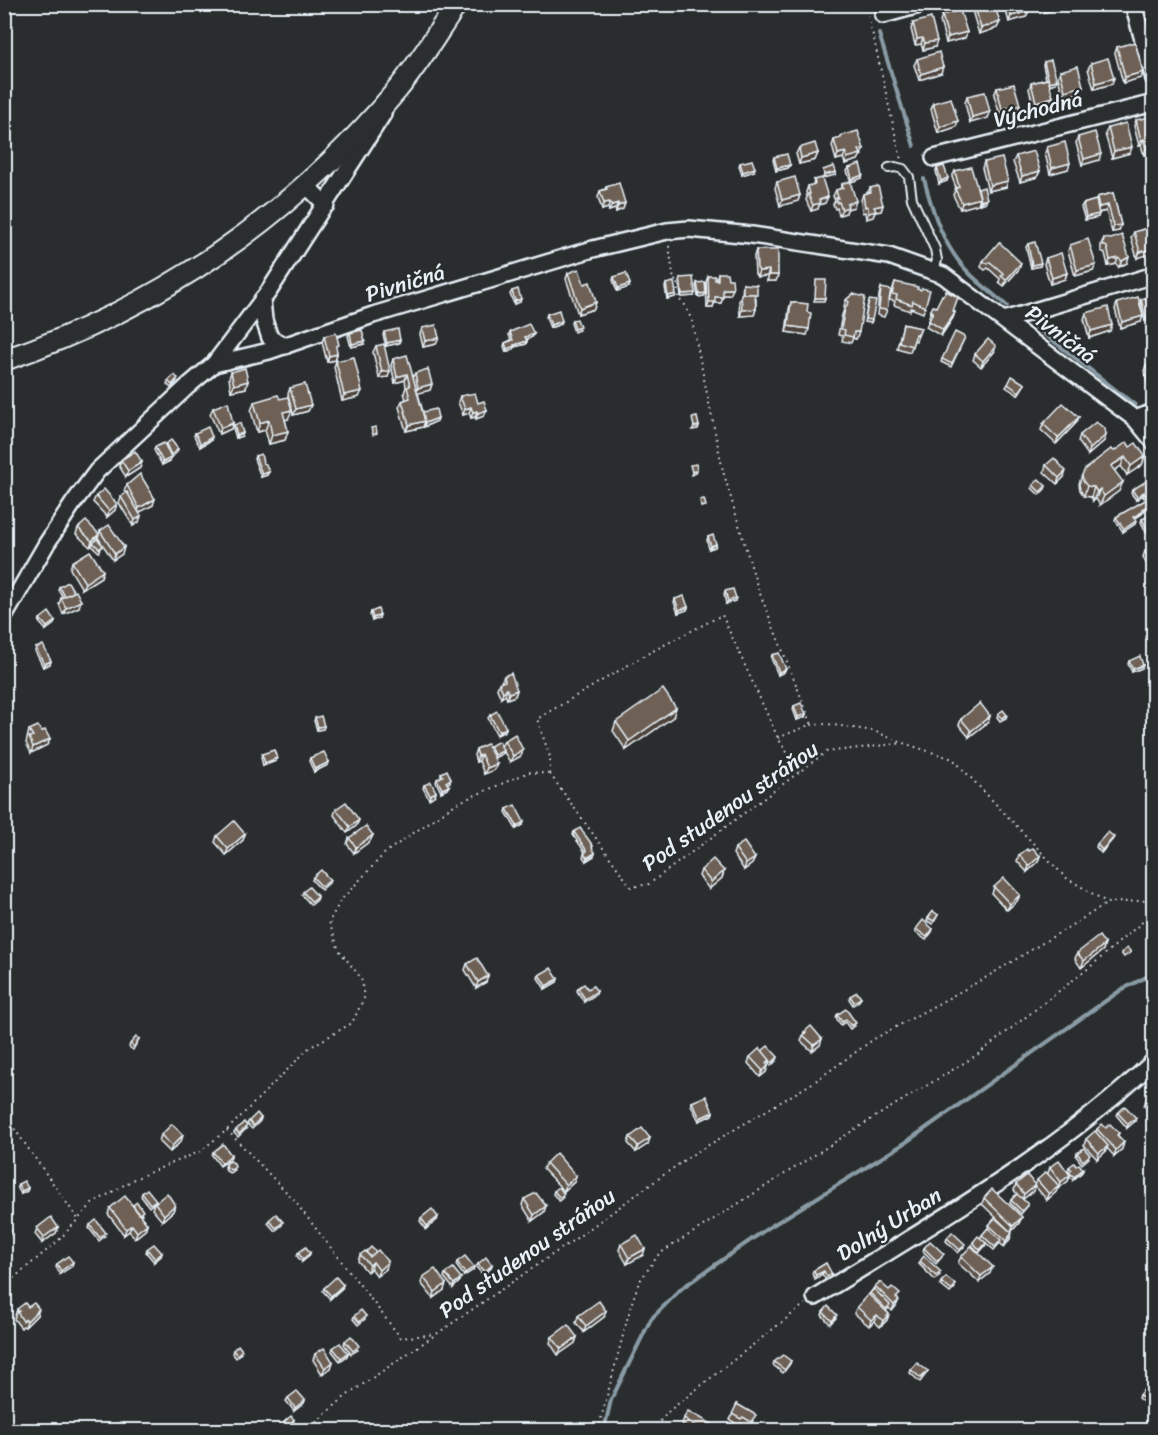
<svg xmlns="http://www.w3.org/2000/svg" width="1158" height="1435" viewBox="0 0 1158 1435" font-family="Sriracha,sans-serif">
	<rect width="100%" height="100%" fill="#2a2d2e"/>
	<filter id="ink" filterUnits="userSpaceOnUse"><feTurbulence type="fractalNoise" baseFrequency=".0167" numOctaves="2"/><feDisplacementMap in="SourceGraphic" scale="12" xChannelSelector="R" yChannelSelector="G"/><feConvolveMatrix kernelMatrix="1 2 1 2 8 2 1 2 1" color-interpolation-filters="sRGB"/></filter>
	<g filter="url(#ink)">
		<g fill="none" stroke-linecap="round" stroke-linejoin="round">
			<!-- stream -->
			<g stroke="#899ba5" stroke-width="4">
				<polyline points="879,34 914,146"/>
				<path d="M924 179C933 213 943 246 968 272 980 284 994 295 1007 306"/>
				<polyline points="1033,325 1135,405"/>
				<polyline points="604,1430 611,1400 651,1319 682,1288 768,1228 902,1145 1121,990 1154,973"/>
			</g>
			<defs>
				<polyline id="lane" points="889,168 895,167 903,169 909,177 912,199 935,249 937,260 934,271"/>
				<g id="street">
					<polyline points="1133,4 1154,79"/>
					<polyline points="883,15 923,4"/>
					<polyline points="934,158 1154,103"/>
					<polyline points="306,185 326,205"/>
					<polyline points="262,300 264,320 270,338 285,346"/>
					<polyline points="1004,320 1154,275"/>
					<polyline points="214,364 269,291 383,114"/>
					<polyline points="1135,419 1154,412"/>
					<polyline points="4,617 47,543 74,502 97,471 188,386 214,364 269,351 373,315 593,249 667,231 689,229 752,235 889,256 943,275 1135,419 1154,442"/>
					<path d="M815 1297C931 1225 1054 1156 1154 1061"/>
				</g>
				<path id="secondary" d="M4 360C159 308 293 215 397 90 419 64 437 33 457 4"/>
			</defs>
			<!-- lane casing -->
			<use href="#lane" stroke="#e8f1f8" stroke-width="12"/>
			<!-- street casing -->
			<use href="#street" stroke="#e8f1f8" stroke-width="20"/>
			<!-- secondary casing -->
			<use href="#secondary" stroke="#e8f1f8" stroke-width="24"/>
			<!-- path -->
			<g stroke="#e8f1f8" stroke-width="2" stroke-dasharray="1.5 4.5" stroke-linecap="butt">
				<polyline points="865,4 868,16"/>
				<polyline points="870,22 901,160"/>
				<polyline points="669,246 674,281 677,280 678,299 684,303 692,321 723,471 757,586 812,725"/>
				<polyline points="778,738 809,725 827,724 874,731 900,742"/>
				<polyline points="550,774 631,887 649,884 826,752 903,743 953,759 1065,877 1108,903 1154,900"/>
				<polyline points="550,774 550,757 537,719 647,654 722,615 778,738 799,772"/>
				<polyline points="4,1114 78,1219"/>
				<polyline points="227,1130 293,1199 401,1338 435,1334"/>
				<polyline points="4,1286 58,1241 92,1204 134,1179 199,1152 227,1130 309,1048 352,1023 364,998 361,978 339,950 329,922 341,900 386,852 457,803 529,772 550,774"/>
				<polyline points="307,1430 346,1396 578,1237 687,1158 814,1082 874,1039 985,978 1108,903"/>
				<polyline points="598,1430 631,1305 639,1282 659,1254 857,1128 977,1055 1090,967 1154,912"/>
				<polyline points="652,1430 670,1410 805,1304"/>
			</g>
			<!-- lane -->
			<use href="#lane" stroke="#2a2d2e" stroke-width="8"/>
			<!-- street -->
			<use href="#street" stroke="#2a2d2e" stroke-width="15"/>
			<!-- secondary -->
			<use href="#secondary" stroke="#2a2d2e" stroke-width="20"/>
		</g>
		<!-- wall -->
		<g fill="#5f5348" stroke="#e8f1f8" stroke-width="1.5">
			<polygon points="1004,4 1027,4 1026,17 1009,22"/>
			<polygon points="1038,4 1059,4 1058,9 1040,13"/>
			<polygon points="975,7 1000,22 997,28 979,34 973,14"/>
			<polygon points="942,15 967,32 965,38 946,43 940,21"/>
			<polygon points="913,23 935,47 923,50 921,44 915,45 911,29"/>
			<polygon points="1117,47 1143,72 1141,78 1123,83 1115,53"/>
			<polygon points="917,59 941,73 919,80 914,65"/>
			<polygon points="1044,62 1057,80 1056,83 1049,85 1053,97 1050,103 1034,108 1029,89 1031,83 1046,79 1043,65"/>
			<polygon points="1091,63 1112,84 1094,89 1088,69"/>
			<polygon points="1060,71 1081,92 1063,98 1058,77"/>
			<polygon points="997,88 1020,105 1018,111 1000,115 994,95"/>
			<polygon points="967,96 990,112 988,118 970,123 965,103"/>
			<polygon points="933,103 956,127 938,133 931,109"/>
			<polygon points="1136,120 1154,152 1144,155 1141,145 1139,146 1134,126"/>
			<polygon points="1108,128 1130,153 1112,158 1105,134"/>
			<polygon points="841,136 862,155 860,156 858,160 845,164 843,158 836,160 832,146 834,140 840,139"/>
			<polygon points="1078,137 1099,160 1082,165 1076,143"/>
			<polygon points="1047,147 1068,169 1050,174 1045,153"/>
			<polygon points="799,148 818,153 815,160 799,164 796,154"/>
			<polygon points="1016,156 1040,171 1037,177 1020,182 1013,162"/>
			<polygon points="774,157 790,165 788,168 776,171 773,160"/>
			<polygon points="984,162 1006,187 988,191 982,168"/>
			<polygon points="740,163 754,171 742,175 739,166"/>
			<polygon points="849,168 862,178 851,182 847,171"/>
			<polygon points="937,168 947,181 939,184 936,171"/>
			<polygon points="955,171 978,189 986,202 980,204 979,201 978,204 960,209 953,195 956,188 952,177"/>
			<polygon points="814,180 825,203 819,205 818,209 811,211 806,200 807,197 806,192 808,186 813,185"/>
			<polygon points="777,182 800,195 798,201 780,206 775,188"/>
			<polygon points="842,184 854,207 847,209 846,213 839,215 837,208 835,209 833,204 835,201 833,196 836,190 840,189"/>
			<polygon points="606,187 625,203 623,209 616,212 615,209 609,211 608,208 602,210 598,197 600,191 605,189"/>
			<polygon points="870,188 883,205 881,211 875,212 873,217 866,219 865,212 862,213 861,200 863,194 868,192"/>
			<polygon points="1113,193 1121,225 1119,231 1112,232 1106,211 1099,213 1098,217 1085,220 1081,207 1083,204 1096,200 1097,197"/>
			<polygon points="1151,227 1137,258 1131,238 1134,232"/>
			<polygon points="1104,238 1127,263 1119,267 1116,264 1108,266 1105,253 1101,251 1101,244"/>
			<polygon points="1028,244 1040,266 1031,268 1026,247"/>
			<polygon points="1070,245 1093,271 1075,276 1068,251"/>
			<polygon points="756,250 778,275 776,281 767,281 767,276 757,277 755,274 754,256"/>
			<polygon points="1046,258 1067,273 1065,279 1050,284 1044,264"/>
			<polygon points="983,261 1021,263 1019,269 1004,286 999,282 1000,279 988,268 985,270 981,267"/>
			<polygon points="568,273 584,284 596,302 594,309 578,314 566,279"/>
			<polygon points="718,273 728,279 730,295 723,295 721,303 714,303 713,308 707,308 706,282 708,276 716,280"/>
			<polygon points="614,277 629,287 617,291 613,280"/>
			<polygon points="680,278 694,296 681,297 679,281"/>
			<polygon points="895,282 917,289 925,307 923,313 911,308 910,311 894,305 895,301 889,300"/>
			<polygon points="697,283 704,296 698,297 696,286"/>
			<polygon points="666,284 675,297 667,299 665,287"/>
			<polygon points="743,284 756,298 756,309 754,315 740,316 739,301 742,294"/>
			<polygon points="881,288 887,310 884,317 877,315 879,295"/>
			<polygon points="512,291 520,302 514,304 510,294"/>
			<polygon points="1154,293 1154,318 1145,321 1140,302 1141,299 1146,298 1148,295"/>
			<polygon points="853,294 859,332 856,339 853,338 851,343 842,341 843,336 838,335 842,315 845,307 844,306 846,300"/>
			<polygon points="791,302 807,312 807,335 786,332 789,309"/>
			<polygon points="868,303 872,320 871,323 864,322"/>
			<polygon points="1117,303 1141,322 1120,328 1115,309"/>
			<polygon points="936,307 955,312 953,318 941,336 926,327 930,318 929,317 931,310"/>
			<polygon points="1086,313 1110,331 1089,338 1084,319"/>
			<polygon points="547,314 561,324 550,328 546,317"/>
			<polygon points="572,320 579,330 574,332 571,323"/>
			<polygon points="903,324 921,328 916,341 914,340 910,352 897,348"/>
			<polygon points="422,328 439,338 436,344 423,347 420,334"/>
			<polygon points="384,332 399,343 386,346 383,335"/>
			<polygon points="510,332 532,337 526,340 527,341 526,344 514,347 513,349 506,352 504,346 505,343 511,340 509,335"/>
			<polygon points="350,333 364,344 351,347 348,336"/>
			<polygon points="324,336 337,352 337,354 335,360 327,362 322,342"/>
			<polygon points="965,337 951,367 941,362 942,359"/>
			<polygon points="376,346 388,377 379,378 373,352"/>
			<polygon points="994,352 981,367 973,360 975,354"/>
			<polygon points="393,359 413,377 415,373 432,384 430,390 418,393 423,412 438,418 437,421 424,427 424,425 423,427 406,431 399,407 402,401 406,399 404,393 406,387 405,380 395,383 391,365"/>
			<polygon points="336,361 359,397 342,401 334,367"/>
			<polygon points="1154,363 1154,391 1150,392 1144,371 1146,365"/>
			<polygon points="231,372 248,381 246,388 231,391 229,378"/>
			<polygon points="168,381 177,381 171,388 167,384"/>
			<polygon points="1008,384 1025,384 1018,395 1006,387"/>
			<polygon points="290,388 311,405 308,411 293,415 288,394"/>
			<polygon points="460,396 478,403 487,410 484,416 476,419 475,417 471,418 469,413 463,415 458,402"/>
			<polygon points="254,402 288,419 285,420 288,431 285,440 269,444 265,430 257,432 251,411"/>
			<polygon points="213,408 233,423 231,429 219,434 210,414"/>
			<polygon points="1079,417 1076,423 1056,444 1041,430 1043,424"/>
			<polygon points="234,425 243,433 242,436 236,438 233,428"/>
			<polygon points="195,433 211,440 200,447 194,436"/>
			<polygon points="1080,435 1106,435 1104,441 1088,455 1078,441"/>
			<polygon points="166,444 178,449 177,452 171,458 170,461 162,465 154,450 155,447 165,446"/>
			<polygon points="1130,447 1145,456 1142,465 1127,475 1121,466 1114,470 1119,491 1100,505 1096,499 1093,501 1091,497 1084,496 1080,490 1079,484 1082,475 1114,451"/>
			<polygon points="255,456 267,475 261,477 254,459"/>
			<polygon points="121,460 142,462 140,468 126,477 119,466"/>
			<polygon points="1046,465 1064,477 1057,484 1044,472"/>
			<polygon points="127,485 153,505 139,512 139,522 133,526 119,503 121,497 126,494 124,491"/>
			<polygon points="1033,485 1046,486 1045,489 1039,495 1032,488"/>
			<polygon points="1132,490 1151,490 1149,492 1148,495 1144,498 1143,495 1136,500 1131,493"/>
			<polygon points="1154,495 1154,514 1151,509 1153,505 1143,511 1142,514 1134,519 1136,521 1135,524 1123,532 1115,520 1116,517"/>
			<polygon points="96,496 115,510 107,517 93,502"/>
			<polygon points="1142,519 1153,529 1146,532 1141,522"/>
			<polygon points="78,528 97,539 102,544 98,537 100,531 124,547 122,554 113,560 103,545 99,552 92,546 92,545 90,547 76,534"/>
			<polygon points="708,537 716,544 715,547 709,549 707,540"/>
			<polygon points="1154,547 1154,580 1143,557 1145,551"/>
			<polygon points="72,562 103,571 101,577 82,589 70,569"/>
			<polygon points="59,587 79,607 63,614 59,604 61,598 63,597 58,590"/>
			<polygon points="725,591 736,598 735,601 726,604 724,594"/>
			<polygon points="675,599 688,607 687,610 678,613 674,602"/>
			<polygon points="371,612 379,618 372,621 370,615"/>
			<polygon points="40,619 55,621 54,624 46,630 39,622"/>
			<polygon points="36,648 51,661 50,664 43,667 35,651"/>
			<polygon points="772,655 784,672 778,675 771,658"/>
			<polygon points="1129,661 1142,668 1132,672 1128,664"/>
			<polygon points="504,676 517,690 515,696 507,699 505,695 501,698 497,689 499,683 501,682"/>
			<polygon points="794,706 806,714 805,717 797,720 793,709"/>
			<polygon points="998,714 1007,715 1006,718 1000,721 997,717"/>
			<polygon points="490,715 506,728 505,731 497,735 488,718"/>
			<polygon points="990,716 988,722 969,737 959,725 961,719"/>
			<polygon points="673,717 626,750 613,731 616,722"/>
			<polygon points="315,718 324,726 323,729 317,730 314,721"/>
			<polygon points="29,730 41,732 50,739 47,745 31,753 26,743"/>
			<polygon points="504,741 523,750 521,756 510,762 501,747 503,751 502,754 494,758 494,770 484,774 479,761 476,762 474,755 476,749 489,748 490,746 501,747"/>
			<polygon points="262,754 277,758 276,761 263,766 261,757"/>
			<polygon points="310,758 329,762 328,765 314,772 309,761"/>
			<polygon points="441,773 451,779 450,782 447,784 447,789 441,792 436,782 437,779 441,777"/>
			<polygon points="424,785 436,792 435,795 429,799 423,788"/>
			<polygon points="336,809 359,820 356,826 347,833 334,815"/>
			<polygon points="507,809 523,825 516,829 506,812"/>
			<polygon points="574,832 593,846 592,848 595,853 594,856 586,861 583,857 585,852 573,835"/>
			<polygon points="245,834 243,840 226,855 215,842 217,836"/>
			<polygon points="373,835 370,841 354,853 347,844 349,838"/>
			<polygon points="1112,840 1101,853 1096,847 1097,844"/>
			<polygon points="735,848 755,858 752,864 744,870 733,854"/>
			<polygon points="1019,855 1038,862 1027,872 1017,861"/>
			<polygon points="701,870 724,871 722,878 709,889 699,876"/>
			<polygon points="313,877 330,880 329,883 321,890 312,880"/>
			<polygon points="994,887 1020,895 1017,901 1007,910 992,894"/>
			<polygon points="303,892 318,897 317,900 311,905 302,895"/>
			<polygon points="938,915 933,924 927,921 928,918"/>
			<polygon points="916,929 933,929 932,932 926,940 915,932"/>
			<polygon points="1105,944 1103,950 1081,968 1075,959 1077,953"/>
			<polygon points="467,964 486,982 476,988 465,970"/>
			<polygon points="539,975 557,982 545,989 538,978"/>
			<polygon points="578,988 588,989 597,991 596,994 584,1002 577,991"/>
			<polygon points="850,996 861,998 859,1001 853,1005 849,999"/>
			<polygon points="846,1009 855,1026 850,1029 845,1022 841,1025 836,1018 837,1015"/>
			<polygon points="804,1032 820,1045 812,1051 801,1041"/>
			<polygon points="139,1039 133,1050 129,1047 130,1044"/>
			<polygon points="762,1051 778,1057 777,1060 771,1066 769,1063 766,1072 760,1077 748,1063 750,1057"/>
			<polygon points="1154,1093 1154,1116 1144,1106 1146,1100"/>
			<polygon points="692,1102 713,1112 712,1115 699,1121 691,1105"/>
			<polygon points="1118,1113 1135,1121 1127,1128 1117,1116"/>
			<polygon points="261,1118 260,1121 252,1129 247,1124 249,1121"/>
			<polygon points="1106,1128 1119,1133 1118,1136 1124,1142 1122,1149 1114,1156 1107,1148 1105,1152 1097,1159 1084,1145 1086,1139 1096,1132 1097,1129"/>
			<polygon points="246,1129 238,1137 234,1133 236,1130"/>
			<polygon points="161,1135 183,1135 181,1141 170,1152 159,1141"/>
			<polygon points="630,1137 648,1144 636,1152 628,1143"/>
			<polygon points="213,1152 231,1155 230,1159 220,1166 212,1155"/>
			<polygon points="1077,1153 1089,1158 1082,1164 1076,1156"/>
			<polygon points="546,1163 574,1182 564,1191 543,1169"/>
			<polygon points="226,1164 234,1170 230,1173 226,1171 225,1167"/>
			<polygon points="1050,1167 1069,1173 1070,1172 1068,1170 1069,1167 1082,1172 1073,1180 1070,1177 1068,1181 1059,1188 1058,1187 1056,1192 1047,1200 1035,1186 1037,1180 1048,1173"/>
			<polygon points="18,1184 28,1188 27,1191 21,1194 17,1187"/>
			<polygon points="1016,1184 1035,1185 1033,1191 1023,1199 1027,1207 1021,1214 1010,1203 1011,1200 1017,1194 1014,1190"/>
			<polygon points="554,1191 563,1197 559,1201 553,1194"/>
			<polygon points="142,1193 156,1200 155,1202 175,1205 173,1211 162,1221 152,1209 154,1203 149,1207 141,1196"/>
			<polygon points="984,1198 1022,1217 1019,1223 1011,1232 982,1204"/>
			<polygon points="524,1199 544,1212 532,1221 522,1205"/>
			<polygon points="133,1205 142,1214 140,1215 147,1224 145,1230 135,1238 129,1231 124,1235 108,1214 110,1208"/>
			<polygon points="421,1218 437,1220 426,1229 420,1221"/>
			<polygon points="269,1220 283,1222 282,1225 275,1231 268,1223"/>
			<polygon points="90,1225 105,1236 99,1241 89,1228"/>
			<polygon points="989,1225 1010,1239 1004,1247 1000,1243 994,1250 980,1238 982,1235 988,1228"/>
			<polygon points="58,1227 56,1233 42,1243 35,1234 37,1228"/>
			<polygon points="947,1238 964,1247 958,1253 946,1241"/>
			<polygon points="973,1242 986,1243 985,1246 979,1253 972,1245"/>
			<polygon points="621,1244 643,1255 627,1264 619,1250"/>
			<polygon points="924,1248 942,1257 936,1264 923,1251"/>
			<polygon points="147,1249 162,1253 161,1256 154,1262 146,1252"/>
			<polygon points="298,1253 310,1253 309,1256 302,1262 297,1256"/>
			<polygon points="360,1255 386,1269 377,1276 371,1268 367,1272 358,1261"/>
			<polygon points="961,1257 990,1273 979,1282 958,1263"/>
			<polygon points="920,1261 940,1275 935,1280 919,1264"/>
			<polygon points="457,1262 473,1270 464,1276 456,1265"/>
			<polygon points="826,1263 831,1277 826,1280 822,1274 815,1279 812,1274 813,1271"/>
			<polygon points="57,1264 72,1266 60,1274 56,1267"/>
			<polygon points="478,1264 491,1268 483,1275 476,1267"/>
			<polygon points="445,1274 460,1281 453,1288 444,1277"/>
			<polygon points="423,1277 444,1290 433,1298 421,1283"/>
			<polygon points="941,1282 955,1288 950,1293 940,1285"/>
			<polygon points="875,1286 898,1299 896,1306 892,1311 889,1308 886,1311 889,1314 887,1320 880,1327 874,1321 869,1326 854,1313 857,1307 869,1295"/>
			<polygon points="324,1288 342,1288 330,1299 323,1291"/>
			<polygon points="17,1309 37,1315 25,1327 23,1326 21,1328 14,1319"/>
			<polygon points="823,1312 836,1318 830,1324 822,1315"/>
			<polygon points="354,1316 366,1316 365,1319 358,1325 353,1319"/>
			<polygon points="578,1316 604,1317 584,1332 576,1323"/>
			<polygon points="552,1337 577,1337 575,1343 558,1355 550,1343"/>
			<polygon points="345,1341 358,1350 351,1354 344,1344"/>
			<polygon points="333,1348 348,1353 347,1356 340,1361 332,1351"/>
			<polygon points="233,1350 241,1353 236,1358 232,1353"/>
			<polygon points="315,1354 331,1368 322,1374 313,1360"/>
			<polygon points="791,1361 790,1364 783,1373 773,1365 774,1362"/>
			<polygon points="911,1370 928,1371 926,1374 920,1382 910,1373"/>
			<polygon points="1139,1395 1152,1396 1148,1401 1145,1399 1143,1402 1138,1398"/>
			<polygon points="288,1398 305,1400 304,1403 294,1411 286,1401"/>
			<polygon points="737,1404 753,1421 749,1428 740,1423 739,1425 730,1420"/>
			<polygon points="684,1418 709,1430 691,1431 682,1424"/>
		</g>
		<!-- shaded-wall -->
		<g fill="#4d433b" stroke="#e8f1f8" stroke-width="1.5">
			<polygon points="1053,4 1059,4 1058,9 1040,13 1042,7"/>
			<polygon points="1072,4 1082,4 1071,8"/>
			<polygon points="1029,11 1026,17 1009,22 1011,16"/>
			<polygon points="1000,22 997,28 979,34 981,28"/>
			<polygon points="967,32 965,38 946,43 948,37"/>
			<polygon points="923,38 921,44 915,45 917,39"/>
			<polygon points="937,41 935,47 923,50 925,43"/>
			<polygon points="943,67 941,73 919,80 921,74"/>
			<polygon points="1143,72 1141,78 1123,83 1125,77"/>
			<polygon points="1114,78 1112,84 1094,89 1096,83"/>
			<polygon points="1057,80 1056,83 1048,85 1049,82"/>
			<polygon points="1083,86 1081,92 1063,98 1065,91"/>
			<polygon points="1053,97 1050,103 1034,108 1036,102"/>
			<polygon points="1020,105 1018,111 1000,115 1002,109"/>
			<polygon points="990,112 988,118 970,123 972,117"/>
			<polygon points="958,121 956,127 938,133 940,127"/>
			<polygon points="1144,139 1141,145 1139,146 1141,140"/>
			<polygon points="1132,147 1130,153 1112,158 1114,151"/>
			<polygon points="1154,147 1154,152 1144,155 1146,149"/>
			<polygon points="864,149 858,160 845,164 847,158 859,150"/>
			<polygon points="846,152 843,158 836,160 838,154"/>
			<polygon points="818,153 815,160 799,164 801,158"/>
			<polygon points="1101,154 1099,160 1082,165 1084,159"/>
			<polygon points="1070,163 1068,169 1050,174 1052,168"/>
			<polygon points="790,165 788,168 776,171 777,168"/>
			<polygon points="755,168 754,171 742,175 743,172"/>
			<polygon points="1040,171 1037,177 1020,182 1022,176"/>
			<polygon points="836,172 835,175 823,178 824,175"/>
			<polygon points="863,175 862,178 851,182 852,179"/>
			<polygon points="948,178 947,181 939,184 941,181"/>
			<polygon points="1008,181 1006,187 988,191 990,185"/>
			<polygon points="800,195 798,201 780,206 782,200"/>
			<polygon points="828,197 825,203 819,205 818,209 811,211 813,205 819,200"/>
			<polygon points="980,198 978,204 960,209 962,203"/>
			<polygon points="987,199 986,202 980,204 981,201"/>
			<polygon points="856,201 854,207 847,209 846,213 839,215 842,209 847,204"/>
			<polygon points="610,202 608,208 602,210 604,203"/>
			<polygon points="618,203 615,209 609,211 612,205"/>
			<polygon points="625,203 623,209 616,212 618,206"/>
			<polygon points="883,205 881,211 875,212 873,217 866,219 869,213 874,207"/>
			<polygon points="1108,205 1106,211 1097,213 1099,207"/>
			<polygon points="1099,214 1098,217 1085,220 1086,217"/>
			<polygon points="1121,225 1119,231 1112,232 1114,226"/>
			<polygon points="1154,248 1154,253 1137,258 1140,252"/>
			<polygon points="1129,257 1127,263 1119,267 1122,261"/>
			<polygon points="1118,258 1116,264 1108,266 1110,260"/>
			<polygon points="1021,263 1019,269 1004,286 1006,280"/>
			<polygon points="1041,263 1040,266 1031,268 1032,265"/>
			<polygon points="1096,265 1093,271 1075,276 1077,270"/>
			<polygon points="769,270 767,276 757,277 759,271"/>
			<polygon points="1067,273 1065,279 1050,284 1052,278"/>
			<polygon points="769,275 778,275 776,281 767,281"/>
			<polygon points="630,284 629,287 617,291 618,288"/>
			<polygon points="723,289 733,289 730,295 721,295"/>
			<polygon points="695,293 694,296 681,297 682,294"/>
			<polygon points="706,293 704,296 698,297 699,294"/>
			<polygon points="676,294 675,297 667,299 668,296"/>
			<polygon points="715,297 723,297 721,303 714,303 713,308 707,308 709,302"/>
			<polygon points="815,298 825,298 824,301 814,301"/>
			<polygon points="521,299 520,302 514,304 515,301"/>
			<polygon points="596,302 594,309 578,314 580,308"/>
			<polygon points="756,309 754,315 740,316 742,310"/>
			<polygon points="955,312 953,318 941,336 943,330"/>
			<polygon points="1153,313 1154,318 1145,321 1146,318 1152,316"/>
			<polygon points="1143,316 1141,322 1120,328 1122,322"/>
			<polygon points="562,321 561,324 550,328 551,325"/>
			<polygon points="1112,325 1110,331 1089,338 1091,331"/>
			<polygon points="788,326 809,329 807,335 786,332"/>
			<polygon points="854,332 859,332 856,339 853,338"/>
			<polygon points="534,334 532,337 524,340 525,337"/>
			<polygon points="439,338 436,344 423,347 425,341"/>
			<polygon points="400,340 399,343 386,346 387,343"/>
			<polygon points="365,341 364,344 351,347 352,344"/>
			<polygon points="527,341 526,344 514,347 513,349 506,352 507,349 514,345"/>
			<polygon points="996,346 994,352 981,367 983,361"/>
			<polygon points="337,354 335,360 327,362 329,356"/>
			<polygon points="390,371 388,377 379,378 382,372"/>
			<polygon points="407,374 405,380 395,383 397,377"/>
			<polygon points="248,381 246,388 231,391 234,385"/>
			<polygon points="432,384 430,390 416,394 418,388"/>
			<polygon points="1154,385 1154,391 1150,392 1152,386"/>
			<polygon points="362,391 359,397 342,401 344,395"/>
			<polygon points="311,405 308,411 293,415 296,409"/>
			<polygon points="471,407 469,413 463,415 465,409"/>
			<polygon points="292,410 288,419 280,421 283,412"/>
			<polygon points="487,410 484,416 476,419 478,413"/>
			<polygon points="477,411 475,417 471,418 473,412"/>
			<polygon points="1079,417 1076,423 1056,444 1058,438"/>
			<polygon points="438,418 437,421 424,427 425,423"/>
			<polygon points="269,420 265,430 257,432 260,423"/>
			<polygon points="425,421 423,427 406,431 409,425"/>
			<polygon points="233,423 231,429 219,434 221,428"/>
			<polygon points="699,426 698,429 692,430 694,427"/>
			<polygon points="288,431 285,440 269,444 272,435"/>
			<polygon points="243,433 242,436 236,438 237,435"/>
			<polygon points="1106,435 1104,441 1088,455 1090,449"/>
			<polygon points="212,437 211,440 200,447 201,444"/>
			<polygon points="1145,456 1142,465 1127,475 1131,466"/>
			<polygon points="1125,457 1121,466 1108,475 1111,466"/>
			<polygon points="171,458 170,461 162,465 163,462"/>
			<polygon points="142,462 140,468 126,477 128,471"/>
			<polygon points="697,470 696,473 691,475 692,472"/>
			<polygon points="1066,471 1064,477 1057,484 1059,478"/>
			<polygon points="269,472 267,475 261,477 262,474"/>
			<polygon points="1123,482 1119,491 1100,505 1104,496"/>
			<polygon points="1087,486 1094,487 1091,497 1084,496"/>
			<polygon points="1100,489 1096,499 1093,501 1097,492"/>
			<polygon points="1144,492 1143,495 1136,500 1137,497"/>
			<polygon points="155,499 153,505 137,514 139,508"/>
			<polygon points="1154,502 1153,505 1141,512 1142,509"/>
			<polygon points="117,504 115,510 107,517 109,511"/>
			<polygon points="1144,511 1142,514 1132,520 1133,517"/>
			<polygon points="141,516 139,522 133,526 135,520"/>
			<polygon points="1136,521 1135,524 1123,532 1124,529"/>
			<polygon points="1154,526 1153,529 1146,532 1147,529"/>
			<polygon points="99,534 97,540 93,543 90,547 92,541"/>
			<polygon points="716,544 715,547 709,549 711,546"/>
			<polygon points="124,547 122,554 113,560 115,554"/>
			<polygon points="103,571 101,577 82,589 85,583"/>
			<polygon points="736,598 735,601 726,604 728,601"/>
			<polygon points="81,601 79,607 63,614 66,608"/>
			<polygon points="688,607 687,610 678,613 679,610"/>
			<polygon points="380,615 379,618 372,621 373,618"/>
			<polygon points="55,621 54,624 46,630 47,627"/>
			<polygon points="51,661 50,664 43,667 44,664"/>
			<polygon points="1143,665 1142,668 1132,672 1133,669"/>
			<polygon points="786,669 784,672 778,675 779,672"/>
			<polygon points="507,689 505,695 501,698 503,692"/>
			<polygon points="517,690 515,696 507,699 509,693"/>
			<polygon points="676,708 673,717 626,750 629,741"/>
			<polygon points="806,714 805,717 797,720 798,717"/>
			<polygon points="990,716 988,722 969,737 971,731"/>
			<polygon points="324,726 323,729 317,730 318,727"/>
			<polygon points="506,728 505,731 497,735 499,732"/>
			<polygon points="50,739 47,745 31,753 33,747"/>
			<polygon points="523,750 521,756 510,762 513,756"/>
			<polygon points="503,751 502,754 493,758 494,755"/>
			<polygon points="481,754 479,761 476,762 478,756"/>
			<polygon points="277,758 276,761 263,766 265,763"/>
			<polygon points="329,762 328,765 314,772 315,769"/>
			<polygon points="497,764 494,770 484,774 487,768"/>
			<polygon points="449,786 447,789 441,792 442,789"/>
			<polygon points="436,792 435,795 429,799 430,795"/>
			<polygon points="359,820 356,826 347,833 350,827"/>
			<polygon points="524,822 523,825 516,829 517,826"/>
			<polygon points="245,834 243,840 226,855 228,849"/>
			<polygon points="373,835 370,841 354,853 356,847"/>
			<polygon points="1114,837 1112,840 1101,853 1102,850"/>
			<polygon points="595,853 594,856 586,861 587,858"/>
			<polygon points="1040,856 1038,862 1027,872 1029,866"/>
			<polygon points="755,858 752,864 744,870 746,864"/>
			<polygon points="724,871 722,878 709,889 711,882"/>
			<polygon points="1020,895 1017,901 1007,910 1010,904"/>
			<polygon points="1105,944 1103,950 1081,968 1084,961"/>
			<polygon points="488,976 486,982 476,988 478,982"/>
			<polygon points="558,979 557,982 545,989 546,986"/>
			<polygon points="597,991 596,994 584,1002 585,999"/>
			<polygon points="822,1039 820,1045 812,1051 814,1045"/>
			<polygon points="770,1060 766,1072 760,1077 766,1063"/>
			<polygon points="713,1112 712,1115 699,1121 700,1118"/>
			<polygon points="1136,1118 1135,1121 1127,1128 1128,1124"/>
			<polygon points="183,1135 181,1141 170,1152 172,1146"/>
			<polygon points="650,1138 648,1144 636,1152 638,1146"/>
			<polygon points="1124,1142 1122,1149 1114,1156 1116,1150"/>
			<polygon points="1108,1146 1105,1152 1097,1159 1099,1153"/>
			<polygon points="231,1155 230,1159 220,1166 222,1163"/>
			<polygon points="1083,1169 1082,1172 1073,1180 1074,1177"/>
			<polygon points="1070,1175 1068,1181 1059,1188 1061,1182"/>
			<polygon points="576,1176 574,1182 564,1191 566,1185"/>
			<polygon points="1035,1185 1033,1191 1022,1200 1024,1194"/>
			<polygon points="1059,1186 1056,1192 1047,1200 1049,1194"/>
			<polygon points="28,1188 27,1191 21,1194 22,1191"/>
			<polygon points="175,1205 173,1211 162,1221 164,1215"/>
			<polygon points="546,1206 544,1212 532,1221 534,1215"/>
			<polygon points="438,1217 437,1220 426,1229 427,1226"/>
			<polygon points="1022,1217 1019,1223 1011,1232 1013,1226"/>
			<polygon points="147,1224 145,1230 135,1238 137,1232"/>
			<polygon points="132,1225 129,1231 124,1235 126,1229"/>
			<polygon points="58,1227 56,1233 42,1243 44,1237"/>
			<polygon points="11,1231 9,1237 4,1241 4,1237"/>
			<polygon points="1012,1233 1010,1239 1004,1247 1006,1241"/>
			<polygon points="645,1249 643,1255 627,1264 629,1258"/>
			<polygon points="162,1253 161,1256 154,1262 155,1259"/>
			<polygon points="310,1253 309,1256 302,1262 303,1259"/>
			<polygon points="73,1262 72,1266 60,1274 61,1271"/>
			<polygon points="373,1262 371,1268 367,1272 370,1265"/>
			<polygon points="388,1262 386,1269 377,1276 379,1270"/>
			<polygon points="492,1265 491,1268 483,1275 484,1272"/>
			<polygon points="474,1267 473,1270 464,1276 465,1273"/>
			<polygon points="993,1267 990,1273 979,1282 981,1276"/>
			<polygon points="824,1271 822,1274 815,1279 816,1275"/>
			<polygon points="461,1278 460,1281 453,1288 454,1284"/>
			<polygon points="446,1284 444,1290 433,1298 435,1292"/>
			<polygon points="343,1285 342,1288 330,1299 331,1296"/>
			<polygon points="899,1300 896,1306 892,1311 894,1305"/>
			<polygon points="39,1309 37,1315 25,1327 27,1321"/>
			<polygon points="606,1311 604,1317 584,1332 586,1326"/>
			<polygon points="889,1314 887,1320 880,1327 883,1321"/>
			<polygon points="877,1315 874,1321 869,1326 871,1320"/>
			<polygon points="577,1337 575,1343 558,1355 561,1349"/>
			<polygon points="348,1353 347,1356 340,1361 341,1358"/>
			<polygon points="333,1362 331,1368 322,1374 325,1368"/>
			<polygon points="305,1400 304,1403 294,1411 295,1408"/>
			<polygon points="294,1420 293,1423 285,1429 286,1426"/>
		</g>
		<!-- building -->
		<g fill="#6e6054" stroke="#e8f1f8" stroke-width="1.5">
			<polygon points="985,4 994,4 1000,22 981,28 975,7"/>
			<polygon points="1008,4 1027,4 1029,11 1011,16"/>
			<polygon points="1042,4 1053,4 1042,7"/>
			<polygon points="960,10 967,32 948,37 942,15"/>
			<polygon points="931,18 937,41 925,43 923,38 917,39 913,23"/>
			<polygon points="1135,42 1143,72 1125,77 1117,47"/>
			<polygon points="939,52 943,67 921,74 917,59"/>
			<polygon points="1108,58 1114,78 1096,83 1091,63"/>
			<polygon points="1051,60 1057,80 1049,82 1044,62"/>
			<polygon points="1078,66 1083,86 1065,91 1060,71"/>
			<polygon points="1048,79 1053,97 1036,102 1031,83"/>
			<polygon points="1014,84 1020,105 1002,109 997,88"/>
			<polygon points="985,92 990,112 972,117 967,96"/>
			<polygon points="951,98 958,121 940,127 933,103"/>
			<polygon points="1154,116 1154,147 1146,149 1144,139 1141,140 1136,120"/>
			<polygon points="1126,123 1132,147 1114,151 1108,128"/>
			<polygon points="858,131 864,149 859,150 861,154 847,158 846,152 838,154 834,140 841,138 841,136"/>
			<polygon points="1095,132 1101,154 1084,159 1078,137"/>
			<polygon points="1065,142 1070,163 1052,168 1047,147"/>
			<polygon points="815,143 818,153 801,158 799,148"/>
			<polygon points="1034,151 1040,171 1022,176 1016,156"/>
			<polygon points="787,154 790,165 777,168 774,157"/>
			<polygon points="1002,158 1008,181 990,185 984,162"/>
			<polygon points="752,160 755,168 743,172 740,163"/>
			<polygon points="860,164 863,175 852,179 849,168"/>
			<polygon points="834,166 836,172 824,175 823,170"/>
			<polygon points="944,166 948,178 941,181 937,168"/>
			<polygon points="971,167 980,198 962,203 955,189 959,187 955,171"/>
			<polygon points="795,177 800,195 782,200 777,182"/>
			<polygon points="822,178 828,197 819,200 820,203 813,205 808,194 810,194 808,186 815,184 814,180"/>
			<polygon points="850,181 856,201 847,204 848,207 842,209 839,202 837,203 836,198 838,198 836,190 843,188 842,184"/>
			<polygon points="619,183 625,203 618,206 618,203 612,205 610,202 604,203 600,191 607,189 606,187"/>
			<polygon points="878,186 883,205 874,207 876,211 869,213 867,206 865,207 863,194 871,192 870,188"/>
			<polygon points="984,187 987,199 981,201 978,189"/>
			<polygon points="1113,193 1121,225 1114,226 1108,205 1099,207 1097,197"/>
			<polygon points="1096,200 1099,214 1086,217 1083,204"/>
			<polygon points="1151,227 1154,235 1154,248 1140,252 1134,232"/>
			<polygon points="1122,235 1129,257 1122,261 1118,258 1110,260 1107,247 1103,245 1104,238 1111,239"/>
			<polygon points="1088,239 1096,265 1077,270 1070,245"/>
			<polygon points="999,242 1021,263 1006,280 1001,276 1004,274 990,262 988,264 983,261"/>
			<polygon points="1035,242 1041,263 1032,265 1028,244"/>
			<polygon points="756,250 778,250 778,275 769,275 769,270 759,271 757,268"/>
			<polygon points="1061,253 1067,273 1052,278 1046,258"/>
			<polygon points="579,269 584,284 590,282 596,302 580,308 568,273"/>
			<polygon points="626,273 630,284 618,288 614,277"/>
			<polygon points="718,273 727,273 728,279 732,279 733,289 723,289 723,297 715,297 715,302 709,302 708,276 715,276 715,280 718,280"/>
			<polygon points="693,277 695,293 682,294 680,278"/>
			<polygon points="816,280 826,280 825,298 815,298"/>
			<polygon points="674,282 676,294 668,296 666,284"/>
			<polygon points="705,282 706,293 699,294 697,283"/>
			<polygon points="895,282 918,287 917,289 921,290 922,288 930,290 925,307 913,301 912,305 896,299 897,295 892,294"/>
			<polygon points="743,284 757,285 757,295 755,294 743,294"/>
			<polygon points="881,288 891,290 887,310 879,309"/>
			<polygon points="518,289 521,299 515,301 512,291"/>
			<polygon points="946,291 958,297 953,311 955,312 943,330 929,321 933,312 931,310 933,306 936,307 942,295 943,296"/>
			<polygon points="1154,293 1154,313 1153,313 1148,295"/>
			<polygon points="741,294 755,294 756,309 742,310"/>
			<polygon points="853,294 865,297 859,332 854,332 853,337 844,335 845,330 841,329 845,308 849,302 846,300"/>
			<polygon points="1138,297 1143,316 1122,322 1117,303"/>
			<polygon points="1146,298 1152,316 1146,318 1141,299"/>
			<polygon points="869,300 876,301 872,320 865,319"/>
			<polygon points="791,302 808,304 807,312 811,313 809,329 788,326"/>
			<polygon points="1108,307 1112,325 1091,331 1086,313"/>
			<polygon points="559,310 562,321 551,325 547,314"/>
			<polygon points="577,319 580,327 575,329 572,320"/>
			<polygon points="529,324 534,334 525,337 527,341 514,345 515,346 507,349 505,343 513,340 510,332"/>
			<polygon points="903,324 921,328 918,335 916,334 912,346 899,342"/>
			<polygon points="436,325 439,338 425,341 422,328"/>
			<polygon points="398,329 400,340 387,343 384,332"/>
			<polygon points="362,330 365,341 352,344 350,333"/>
			<polygon points="955,332 965,337 952,364 942,359"/>
			<polygon points="336,333 339,345 336,346 337,354 329,356 324,336"/>
			<polygon points="988,339 996,346 983,361 975,354"/>
			<polygon points="384,344 390,371 382,372 376,346"/>
			<polygon points="407,355 425,421 409,425 402,401 410,398 407,387 410,386 407,374 397,377 393,359"/>
			<polygon points="354,357 362,391 344,395 336,361"/>
			<polygon points="1154,363 1154,385 1152,386 1146,365"/>
			<polygon points="245,368 248,381 234,385 231,372"/>
			<polygon points="428,369 432,384 418,388 415,373"/>
			<polygon points="174,375 178,378 172,385 168,381"/>
			<polygon points="1012,376 1025,384 1019,392 1008,384"/>
			<polygon points="305,384 311,405 296,409 290,388"/>
			<polygon points="475,393 478,403 484,401 487,410 478,413 477,411 473,412 471,407 465,409 460,396"/>
			<polygon points="278,395 280,399 288,397 292,410 283,412 288,431 272,435 269,420 260,423 254,402"/>
			<polygon points="228,402 233,423 221,428 213,408"/>
			<polygon points="1063,403 1079,417 1058,438 1043,424"/>
			<polygon points="436,409 438,418 425,423 423,412"/>
			<polygon points="697,417 699,426 694,427 692,418"/>
			<polygon points="1096,422 1105,429 1106,435 1090,449 1080,435"/>
			<polygon points="240,423 243,433 237,435 234,425"/>
			<polygon points="208,427 212,437 201,444 195,433"/>
			<polygon points="376,427 377,433 373,435 371,428"/>
			<polygon points="171,440 178,449 171,455 166,444"/>
			<polygon points="1127,442 1130,447 1136,443 1145,456 1131,466 1125,457 1111,466 1123,482 1104,496 1100,489 1097,492 1094,487 1087,486 1083,481 1082,475 1085,469 1111,449 1114,451"/>
			<polygon points="164,443 171,458 163,462 155,447"/>
			<polygon points="135,451 142,462 128,471 121,460"/>
			<polygon points="261,454 263,463 266,464 269,472 262,474 255,456"/>
			<polygon points="1054,458 1066,471 1059,478 1046,465"/>
			<polygon points="696,464 697,470 692,472 690,465"/>
			<polygon points="140,474 155,499 139,508 127,485"/>
			<polygon points="1039,479 1046,486 1040,492 1033,485"/>
			<polygon points="1148,480 1152,487 1148,490 1149,492 1145,495 1144,492 1137,497 1132,490"/>
			<polygon points="104,489 117,504 109,511 96,496"/>
			<polygon points="127,492 141,516 135,520 121,497"/>
			<polygon points="1154,495 1154,502 1142,509 1144,511 1133,517 1136,521 1124,529 1116,517"/>
			<polygon points="704,499 706,506 701,507 700,500"/>
			<polygon points="1149,516 1154,526 1147,529 1142,519"/>
			<polygon points="86,521 99,534 92,541 78,528"/>
			<polygon points="109,525 124,547 115,554 100,531"/>
			<polygon points="713,535 716,544 711,546 708,537"/>
			<polygon points="97,539 103,545 100,549 93,543"/>
			<polygon points="1154,547 1154,569 1145,551"/>
			<polygon points="90,551 103,571 85,583 72,562"/>
			<polygon points="68,582 74,592 65,596 59,587"/>
			<polygon points="733,589 736,598 728,601 725,591"/>
			<polygon points="76,591 81,601 66,608 61,598"/>
			<polygon points="684,596 688,607 679,610 675,599"/>
			<polygon points="378,609 380,615 373,618 371,612"/>
			<polygon points="49,612 55,621 47,627 40,619"/>
			<polygon points="43,645 51,661 44,664 36,648"/>
			<polygon points="779,653 786,669 779,672 772,655"/>
			<polygon points="1140,656 1143,665 1133,669 1129,661"/>
			<polygon points="511,673 517,690 509,693 507,689 503,692 499,683 505,681 504,676"/>
			<polygon points="663,689 676,708 629,741 616,722"/>
			<polygon points="801,703 806,714 798,717 794,706"/>
			<polygon points="980,703 990,716 971,731 961,719"/>
			<polygon points="1003,710 1007,715 1002,718 998,714"/>
			<polygon points="497,711 506,728 499,732 490,715"/>
			<polygon points="321,716 324,726 318,727 315,718"/>
			<polygon points="38,726 41,732 45,730 50,739 33,747 29,737 33,736 29,730"/>
			<polygon points="515,734 523,750 513,756 504,741"/>
			<polygon points="499,741 503,751 494,755 490,746"/>
			<polygon points="487,744 497,764 487,768 481,754 478,756 476,749"/>
			<polygon points="274,750 277,758 265,763 262,754"/>
			<polygon points="324,752 329,762 315,769 310,758"/>
			<polygon points="447,770 451,779 446,782 449,786 442,789 437,779 443,776 441,773"/>
			<polygon points="431,782 436,792 430,795 424,785"/>
			<polygon points="346,802 359,820 350,827 336,809"/>
			<polygon points="515,805 524,822 517,826 507,809"/>
			<polygon points="234,821 245,834 228,849 217,836"/>
			<polygon points="366,826 373,835 356,847 349,838"/>
			<polygon points="580,828 593,846 592,847 595,853 587,858 584,853 587,851 574,832"/>
			<polygon points="1108,832 1114,837 1102,850 1097,844"/>
			<polygon points="744,842 755,858 746,864 735,848"/>
			<polygon points="1033,848 1040,856 1029,866 1019,855 1027,849 1029,851"/>
			<polygon points="713,859 724,871 711,882 701,870"/>
			<polygon points="321,870 330,880 322,887 313,877"/>
			<polygon points="1004,878 1020,895 1010,904 994,887"/>
			<polygon points="309,887 318,897 312,902 303,892"/>
			<polygon points="933,911 938,915 934,921 928,918"/>
			<polygon points="923,920 933,929 927,937 916,929"/>
			<polygon points="1099,936 1105,944 1084,961 1077,953"/>
			<polygon points="1127,948 1131,952 1124,957 1121,953"/>
			<polygon points="477,958 488,976 478,982 467,964"/>
			<polygon points="551,968 558,979 546,986 539,975"/>
			<polygon points="584,984 588,989 593,986 597,991 585,999 578,988"/>
			<polygon points="857,992 861,998 854,1002 850,996"/>
			<polygon points="846,1009 856,1023 851,1026 846,1019 842,1022 837,1015"/>
			<polygon points="811,1026 822,1039 814,1045 803,1035 806,1033 804,1032"/>
			<polygon points="136,1037 139,1039 134,1047 130,1044"/>
			<polygon points="768,1046 778,1057 772,1063 762,1051"/>
			<polygon points="760,1048 770,1060 766,1063 768,1066 763,1071 750,1057"/>
			<polygon points="1153,1093 1154,1093 1154,1108 1146,1100"/>
			<polygon points="706,1096 713,1112 700,1118 692,1102"/>
			<polygon points="1125,1106 1136,1118 1128,1124 1118,1113"/>
			<polygon points="257,1113 261,1118 253,1126 249,1121"/>
			<polygon points="244,1122 247,1126 239,1134 236,1130"/>
			<polygon points="172,1124 183,1135 172,1146 161,1135"/>
			<polygon points="1102,1124 1106,1128 1110,1124 1119,1133 1117,1135 1124,1142 1116,1150 1097,1129"/>
			<polygon points="642,1128 650,1138 638,1146 630,1137"/>
			<polygon points="1095,1131 1108,1146 1099,1153 1086,1139"/>
			<polygon points="223,1144 231,1155 222,1163 213,1152"/>
			<polygon points="1084,1148 1090,1155 1083,1161 1077,1153"/>
			<polygon points="556,1153 576,1176 566,1185 546,1163"/>
			<polygon points="1059,1160 1070,1175 1061,1182 1050,1167"/>
			<polygon points="230,1161 234,1163 235,1167 231,1170 227,1168 226,1164"/>
			<polygon points="1074,1163 1076,1166 1079,1164 1083,1169 1074,1177 1069,1172 1072,1170 1069,1167"/>
			<polygon points="1046,1172 1059,1186 1049,1194 1037,1180"/>
			<polygon points="1027,1175 1035,1185 1024,1194 1016,1184"/>
			<polygon points="24,1181 28,1188 22,1191 18,1184"/>
			<polygon points="559,1187 564,1194 560,1198 554,1191"/>
			<polygon points="147,1189 156,1200 150,1204 142,1193"/>
			<polygon points="992,1189 1022,1217 1013,1226 984,1198"/>
			<polygon points="167,1193 175,1205 164,1215 155,1203"/>
			<polygon points="536,1193 546,1206 534,1215 524,1199"/>
			<polygon points="1017,1194 1028,1204 1022,1211 1011,1200"/>
			<polygon points="125,1196 147,1224 137,1232 132,1225 126,1229 110,1208"/>
			<polygon points="137,1202 143,1211 139,1214 133,1205"/>
			<polygon points="432,1209 438,1217 427,1226 421,1218"/>
			<polygon points="276,1214 283,1222 276,1228 269,1220"/>
			<polygon points="51,1217 58,1227 44,1237 37,1228"/>
			<polygon points="995,1218 1012,1233 1006,1241 989,1225"/>
			<polygon points="96,1220 106,1233 100,1238 90,1225"/>
			<polygon points="4,1223 11,1231 4,1237"/>
			<polygon points="988,1228 1001,1240 995,1247 982,1235"/>
			<polygon points="952,1232 965,1244 960,1250 947,1238"/>
			<polygon points="637,1235 645,1249 629,1258 621,1244"/>
			<polygon points="978,1236 986,1243 980,1250 973,1242"/>
			<polygon points="930,1241 944,1254 937,1261 924,1248"/>
			<polygon points="154,1244 162,1253 155,1259 147,1249"/>
			<polygon points="971,1246 993,1267 981,1276 961,1257"/>
			<polygon points="306,1247 310,1253 303,1259 298,1253"/>
			<polygon points="371,1247 376,1252 370,1257 366,1252"/>
			<polygon points="378,1250 388,1262 379,1270 373,1262 370,1265 360,1255 365,1251 370,1257"/>
			<polygon points="68,1256 73,1262 61,1271 57,1264"/>
			<polygon points="465,1256 474,1267 465,1273 457,1262"/>
			<polygon points="924,1256 941,1272 936,1276 920,1261"/>
			<polygon points="486,1257 492,1265 484,1272 478,1264"/>
			<polygon points="826,1263 832,1274 827,1277 824,1271 816,1275 813,1271"/>
			<polygon points="453,1268 461,1278 454,1284 445,1274"/>
			<polygon points="435,1269 446,1284 435,1292 423,1277"/>
			<polygon points="336,1277 343,1285 331,1296 324,1288"/>
			<polygon points="946,1277 956,1285 951,1290 941,1282"/>
			<polygon points="880,1282 889,1290 892,1287 900,1294 896,1298 899,1300 894,1305 875,1286"/>
			<polygon points="874,1289 890,1305 886,1309 870,1293"/>
			<polygon points="868,1294 889,1314 883,1321 877,1315 871,1320 857,1307"/>
			<polygon points="599,1301 606,1311 586,1326 578,1316"/>
			<polygon points="25,1303 28,1307 34,1303 39,1309 27,1321 26,1319 23,1321 17,1312 19,1311 17,1309"/>
			<polygon points="828,1306 837,1315 832,1321 823,1312"/>
			<polygon points="361,1310 366,1316 359,1322 354,1316"/>
			<polygon points="568,1325 577,1337 561,1349 552,1337"/>
			<polygon points="351,1336 359,1346 353,1351 345,1341"/>
			<polygon points="340,1343 348,1353 341,1358 333,1348"/>
			<polygon points="238,1345 242,1350 237,1355 233,1350"/>
			<polygon points="324,1348 333,1362 325,1368 315,1354"/>
			<polygon points="783,1355 791,1361 785,1370 774,1362"/>
			<polygon points="917,1363 928,1371 921,1378 911,1370"/>
			<polygon points="1146,1387 1153,1393 1149,1398 1147,1396 1144,1399 1139,1395"/>
			<polygon points="297,1391 305,1400 295,1408 288,1398"/>
			<polygon points="737,1404 756,1415 751,1422 743,1417 741,1419 732,1414"/>
			<polygon points="688,1411 712,1424 708,1431 702,1431 684,1418"/>
			<polygon points="291,1416 294,1420 286,1426 284,1422"/>
		</g>
	</g>
	<g text-anchor="middle" dominant-baseline="central" stroke-width="4.5" stroke-linejoin="round" paint-order="stroke">
		<!-- street labels -->
		<g font-size="22" fill="#e8f1f8" stroke="#2a2d2e">
			<text transform="translate(1038 109) rotate(-14)">Východná</text>
			<text transform="translate(405 283) rotate(-17)">Pivničná</text>
			<text transform="translate(1061 334) rotate(37)">Pivničná</text>
			<text transform="translate(730 806) rotate(-35)">Pod studenou stráňou</text>
			<text transform="translate(889 1224) rotate(-32)">Dolný Urban</text>
			<text transform="translate(527 1253) rotate(-35)">Pod studenou stráňou</text>
		</g>
	</g>
	<!-- margin -->
	<rect width="1158" height="1435" fill="none" stroke="#2a2d2e" stroke-width="24"/>
	<rect x="12" y="12" width="1134" height="1411" fill="none" stroke="#e8f1f8" stroke-width="2" filter="url(#ink)"/>
</svg>
